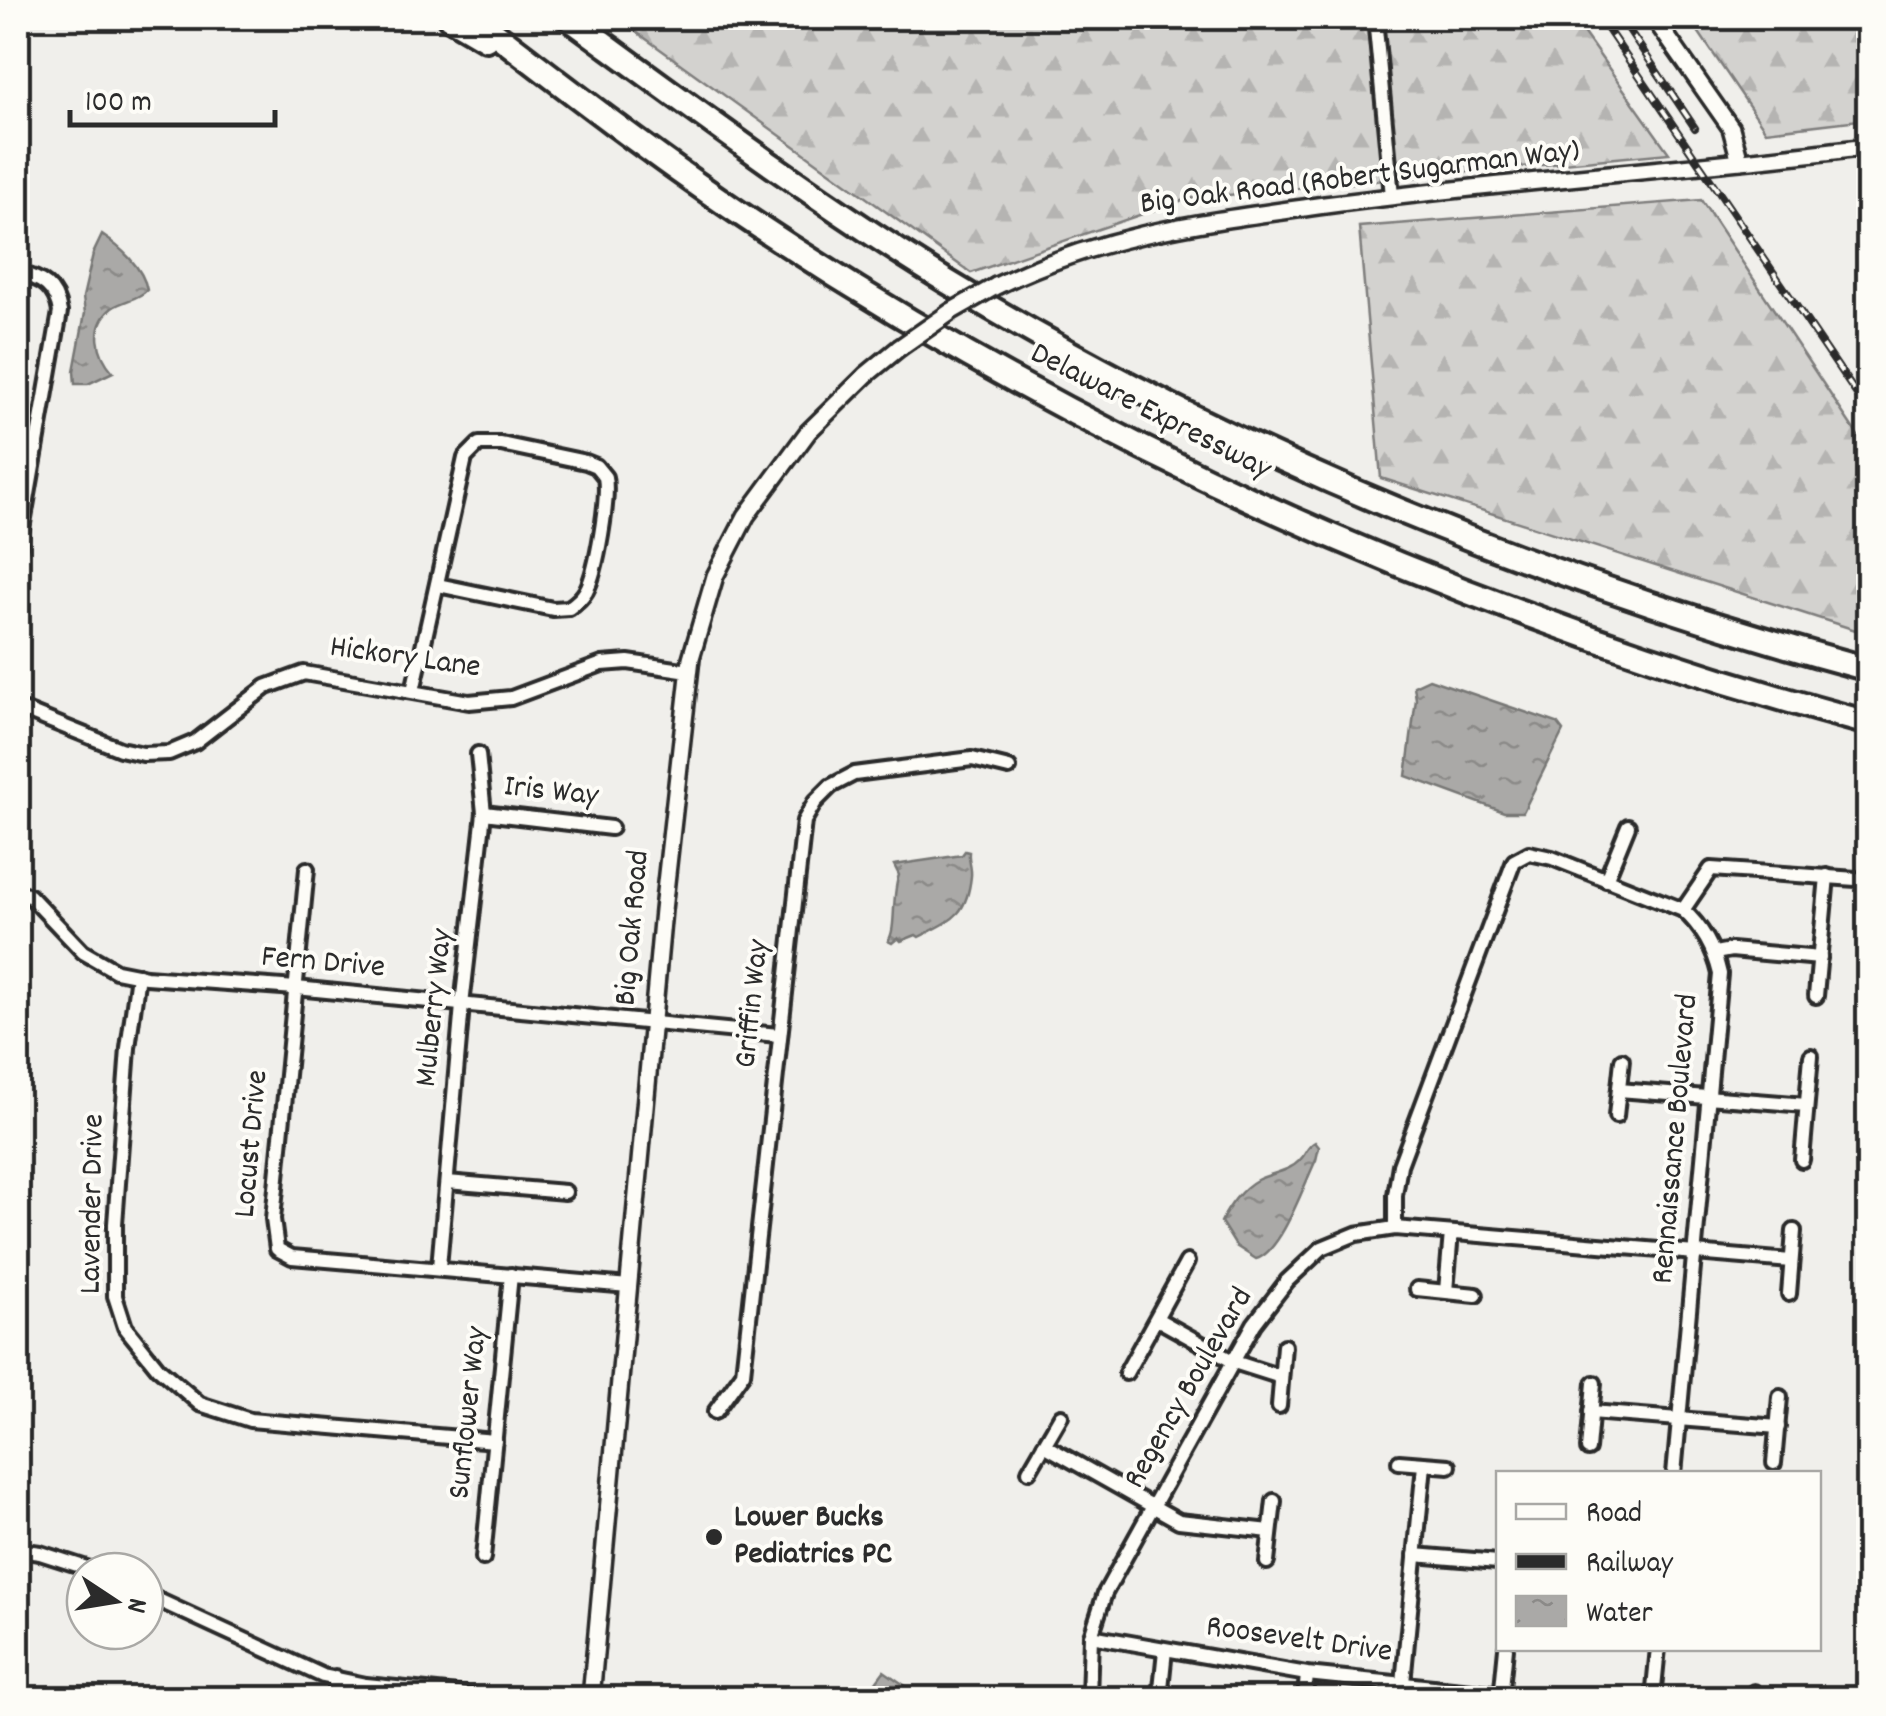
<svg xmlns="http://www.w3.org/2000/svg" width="1886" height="1716" viewBox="0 0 1886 1716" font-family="Dekko,sans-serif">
	<defs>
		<pattern id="forest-firs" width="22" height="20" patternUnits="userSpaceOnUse" patternTransform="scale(2.5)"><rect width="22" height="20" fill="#d3d2cf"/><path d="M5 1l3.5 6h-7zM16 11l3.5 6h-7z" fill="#b5b4b2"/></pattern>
		<pattern id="water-ripples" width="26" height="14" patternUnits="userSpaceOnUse" patternTransform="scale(2.5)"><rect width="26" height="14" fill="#aaa9a7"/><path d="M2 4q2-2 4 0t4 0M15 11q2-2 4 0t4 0" fill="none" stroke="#8b8a88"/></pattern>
	</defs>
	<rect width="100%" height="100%" fill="#f0efeb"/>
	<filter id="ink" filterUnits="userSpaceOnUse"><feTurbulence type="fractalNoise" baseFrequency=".01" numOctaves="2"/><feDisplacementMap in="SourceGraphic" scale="20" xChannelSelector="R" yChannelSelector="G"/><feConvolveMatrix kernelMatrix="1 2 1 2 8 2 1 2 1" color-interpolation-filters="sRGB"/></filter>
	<g filter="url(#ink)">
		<!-- forest -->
		<g fill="url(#forest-firs)" stroke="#7f7e7d" stroke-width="2.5">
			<polygon points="617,18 1573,18 1669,153 1186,199 971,273"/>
			<polygon points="1689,18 1868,18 1868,119 1766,131"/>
			<polygon points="1701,200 1868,451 1868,634 1381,478 1359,227"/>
		</g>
		<!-- water -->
		<g fill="url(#water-ripples)" stroke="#777775" stroke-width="2.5">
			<path d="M102 235C120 247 143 267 147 290 138 300 123 300 112 308 90 326 97 354 113 372L88 384H75L74 371 85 313 83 297 93 254Z"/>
			<polygon points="1429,679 1557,723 1563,731 1523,812 1504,812 1406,776 1416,699 1414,686"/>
			<path d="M965 851 969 852C968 861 972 867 971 876 967 916 952 920 919 937L916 935 901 941 898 938 892 943 888 941C897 929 891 896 899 875L894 865 962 855Z"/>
			<path d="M1315 1142 1319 1147 1316 1160C1304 1184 1281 1253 1256 1259L1236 1246 1221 1222C1228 1207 1242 1188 1257 1180 1271 1173 1289 1172 1300 1160 1307 1153 1306 1147 1315 1142Z"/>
			<polygon points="884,1671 907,1687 899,1698 890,1698 873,1686"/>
		</g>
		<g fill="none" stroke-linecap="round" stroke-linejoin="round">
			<defs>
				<g id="minor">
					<polyline points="1375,18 1392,196"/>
					<path d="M18 273C42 278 56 287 60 312L18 552"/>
					<path d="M413 691 465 458 479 444H501L586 462 596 466 605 477C609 498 597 571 586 591 582 598 576 603 569 608L553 609 438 585"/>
					<polyline points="18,711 26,711 120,749 143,754 169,753 195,742 266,687 304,673 469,702 511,698 602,664 628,662 689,671"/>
					<polyline points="484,813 611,828"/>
					<polyline points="307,869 273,1219 277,1249 292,1257 629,1286"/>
					<polyline points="1606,880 1628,826"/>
					<polyline points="18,892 30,896 83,952 116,971 146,977 296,988 778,1035"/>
					<polyline points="1683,910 1711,869 1856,879"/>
					<polyline points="1715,953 1731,950 1820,958"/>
					<polyline points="138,975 128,1048 115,1224 115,1296 125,1327 158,1368 200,1404 250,1420 495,1441"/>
					<polyline points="1816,996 1827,876"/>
					<polyline points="1619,1090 1806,1105"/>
					<polyline points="1616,1116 1622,1060"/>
					<polyline points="1802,1160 1811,1056"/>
					<polyline points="447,1182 565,1192"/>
					<path d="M1395 1228V1195L1400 1165 1514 861 1529 853 1552 858 1683 910C1703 928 1714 948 1720 974L1674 1474"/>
					<polyline points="439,1267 462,1005 484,813 478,754"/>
					<polyline points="1417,1289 1476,1295"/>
					<polyline points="1446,1291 1451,1233"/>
					<polyline points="1789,1294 1794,1231"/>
					<polyline points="1157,1319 1234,1362 1281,1377"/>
					<polyline points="1126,1373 1187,1262"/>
					<polyline points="1279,1406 1284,1346"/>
					<polyline points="715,1412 743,1373 804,821 815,802 831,786 854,774 972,759 1009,768"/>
					<polyline points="1591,1412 1778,1427"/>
					<polyline points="1044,1445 1179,1521 1270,1531"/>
					<polyline points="1588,1449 1594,1383"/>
					<polyline points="1399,1462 1449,1466"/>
					<polyline points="1774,1463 1780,1397"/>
					<polyline points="1029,1471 1061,1416"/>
					<polyline points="18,1550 40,1553 96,1571"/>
					<polyline points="1415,1555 1498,1562"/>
					<polyline points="483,1558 511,1275"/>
					<polyline points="1267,1562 1274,1501"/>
					<polyline points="145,1594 323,1676 366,1685 498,1698"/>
					<polyline points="1091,1636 1307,1674 1501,1694"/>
					<polyline points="335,1677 335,1698"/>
					<polyline points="1403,1683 1424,1465"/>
					<polyline points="1089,1698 1091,1636 1105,1593 1254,1324 1287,1281 1322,1248 1356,1234 1395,1228 1791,1261"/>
					<polyline points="1160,1698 1165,1650"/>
					<polyline points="1305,1698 1307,1674"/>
					<polyline points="1501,1698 1506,1648"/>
					<polyline points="1653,1698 1658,1648"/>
					<polyline points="1754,1698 1754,1692"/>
				</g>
				<g id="tertiary">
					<polyline points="1654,18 1731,128 1740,161"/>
					<path d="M996 286C1107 232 1205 222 1325 205 1506 181 1688 169 1868 147"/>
					<polyline points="591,1698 663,910 691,658 715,576 746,516 808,432 866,375 899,348"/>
				</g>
				<g id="motorway">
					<polyline points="450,18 486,39"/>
					<path d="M475 18C561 84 646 150 736 211 1083 444 1465 614 1868 723"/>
					<path d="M569 18C692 108 816 201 946 281 1231 455 1547 582 1868 669"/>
				</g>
			</defs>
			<!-- minor casing -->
			<use href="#minor" stroke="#2b2b2b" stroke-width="20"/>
			<!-- tertiary casing -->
			<use href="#tertiary" stroke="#2b2b2b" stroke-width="22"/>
			<!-- motorway casing -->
			<use href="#motorway" stroke="#2b2b2b" stroke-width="30"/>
			<!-- minor -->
			<use href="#minor" stroke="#fdfcf7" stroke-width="12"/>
			<!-- tertiary -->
			<use href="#tertiary" stroke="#fdfcf7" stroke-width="15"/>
			<!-- motorway -->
			<use href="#motorway" stroke="#fdfcf7" stroke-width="22"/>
			<defs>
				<g id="rail">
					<polyline points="1600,18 1868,411"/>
					<polyline points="1621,18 1695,128"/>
				</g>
			</defs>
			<!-- rail casing -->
			<use href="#rail" stroke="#2b2b2b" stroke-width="8"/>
			<!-- rail -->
			<use href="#rail" stroke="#fdfcf7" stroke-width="4" stroke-dasharray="11" stroke-linecap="butt"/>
			<defs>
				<polyline id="tertiary-bridge" points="899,348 952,311 996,286"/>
			</defs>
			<!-- tertiary-bridge casing -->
			<use href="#tertiary-bridge" stroke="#2b2b2b" stroke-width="22" stroke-linecap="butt"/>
			<!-- tertiary-bridge -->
			<use href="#tertiary-bridge" stroke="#fdfcf7" stroke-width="15"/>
		</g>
	</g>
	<!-- markers -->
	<circle fill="#2b2b2b" stroke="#fdfcf7" stroke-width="4" cx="714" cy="1537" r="10"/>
	<g text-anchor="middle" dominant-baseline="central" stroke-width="8" stroke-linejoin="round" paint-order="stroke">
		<!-- street labels -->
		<g font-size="32" fill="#2b2b2b" stroke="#fdfcf7">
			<text transform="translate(1360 179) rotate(-7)">Big Oak Road (Robert Sugarman Way)</text>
			<text transform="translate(1150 413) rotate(27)">Delaware Expressway</text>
			<text transform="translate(405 659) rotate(8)">Hickory Lane</text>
			<text transform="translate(551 793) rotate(6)">Iris Way</text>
			<text transform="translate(634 928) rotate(-85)">Big Oak Road</text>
			<text transform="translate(323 964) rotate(5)">Fern Drive</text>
			<text transform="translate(754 1004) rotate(-84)">Griffin Way</text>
			<text transform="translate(436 1008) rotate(-84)">Mulberry Way</text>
			<text transform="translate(1677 1139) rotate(-85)">Rennaissance Boulevard</text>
			<text transform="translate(253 1144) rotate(-85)">Locust Drive</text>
			<text transform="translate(94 1204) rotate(-89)">Lavender Drive</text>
			<text transform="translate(1190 1389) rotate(-60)">Regency Boulevard</text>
			<text transform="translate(470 1413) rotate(-84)">Sunflower Way</text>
			<text transform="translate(1299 1641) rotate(8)">Roosevelt Drive</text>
		</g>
		<!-- poi labels -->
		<g font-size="32" font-weight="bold" fill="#2b2b2b" stroke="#fdfcf7" text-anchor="start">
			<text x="734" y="1519">Lower Bucks<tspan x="734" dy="37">Pediatrics PC</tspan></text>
		</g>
	</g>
	<!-- margin -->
	<rect width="1886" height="1716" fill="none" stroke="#fdfcf7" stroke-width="60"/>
	<rect x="30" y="30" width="1826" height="1656" fill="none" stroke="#2b2b2b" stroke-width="4" filter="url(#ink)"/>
	<!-- legend -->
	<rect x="1496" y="1471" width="325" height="180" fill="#fdfcf7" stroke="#a9a8a5" stroke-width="2.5"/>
	<rect x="1516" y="1504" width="50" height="15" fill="#fdfcf7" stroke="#a9a8a5" stroke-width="2.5"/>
	<text x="1586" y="1521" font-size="30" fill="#2b2b2b">Road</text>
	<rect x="1516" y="1554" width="50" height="15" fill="#2b2b2b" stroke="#a9a8a5" stroke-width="2.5"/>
	<text x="1586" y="1571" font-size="30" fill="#2b2b2b">Railway</text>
	<rect x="1516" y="1596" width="50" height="30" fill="url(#water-ripples)" stroke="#a9a8a5" stroke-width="2.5"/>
	<text x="1586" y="1621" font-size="30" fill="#2b2b2b">Water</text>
	<!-- north arrow -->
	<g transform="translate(115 1601) rotate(102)"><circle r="48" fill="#fdfcf7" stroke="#a9a8a5" stroke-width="2.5"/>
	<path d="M0-8L18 38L0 25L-18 38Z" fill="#2b2b2b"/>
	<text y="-15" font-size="28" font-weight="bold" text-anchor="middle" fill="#2b2b2b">N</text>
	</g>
	<!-- scale -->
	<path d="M70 110v15h205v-15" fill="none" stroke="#2b2b2b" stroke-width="5"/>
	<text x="85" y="110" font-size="30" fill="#2b2b2b" stroke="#fdfcf7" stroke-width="8" paint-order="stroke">100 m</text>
</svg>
